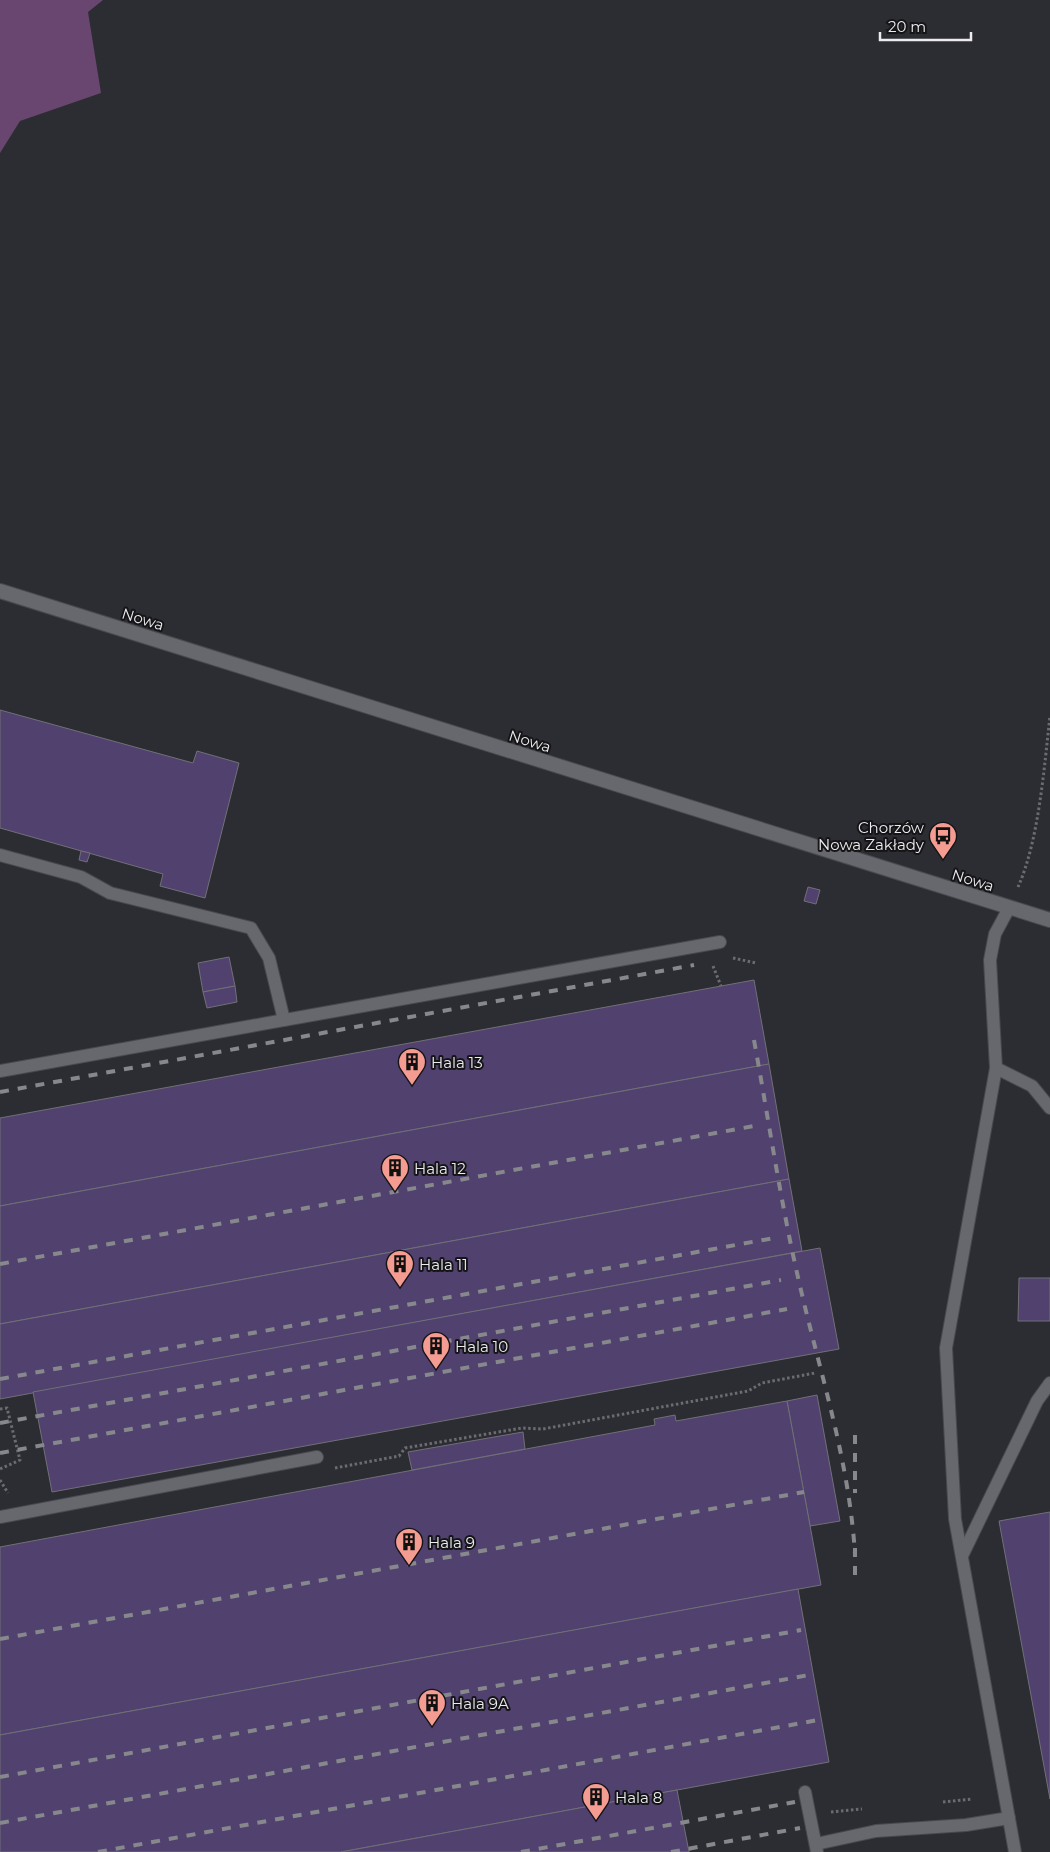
<svg xmlns="http://www.w3.org/2000/svg" width="1050" height="1852" viewBox="0 0 1050 1852" font-family="Montserrat,sans-serif">
	<rect width="100%" height="100%" fill="#2c2d32"/>
	<!-- forest -->
	<polygon fill="#69466f" points="0,0 103,0 88,12 101,93 20,121 0,153"/>
	<!-- building -->
	<g fill="#51416f" stroke="#717076">
		<polygon points="0,710 193,763 197,751 239,763 205,898 160,886 163,874 0,828"/>
		<polygon points="81,851 90,853 87,862 79,860"/>
		<polygon points="808,887 820,890 816,904 804,901"/>
		<polygon points="229,957 235,986 203,992 198,963"/>
		<polygon points="754,980 769,1064 0,1206 0,1118"/>
		<polygon points="235,986 237,1002 207,1008 203,992"/>
		<polygon points="769,1064 789,1179 0,1324 0,1206"/>
		<polygon points="789,1179 802,1251 0,1399 0,1324"/>
		<polygon points="820,1248 839,1349 52,1492 33,1392"/>
		<polygon points="1019,1278 1050,1278 1050,1321 1018,1321"/>
		<polygon points="817,1395 840,1521 810,1526 787,1401"/>
		<polygon points="787,1401 821,1585 0,1735 0,1547 655,1425 654,1419 675,1415 676,1421"/>
		<polygon points="523,1432 525,1449 412,1470 408,1452"/>
		<polygon points="1050,1512 1050,1799 999,1521"/>
		<polygon points="798,1589 829,1762 341,1852 0,1852 0,1735"/>
		<polygon points="677,1790 689,1852 341,1852"/>
	</g>
	<g fill="none" stroke-linecap="round" stroke-linejoin="round">
		<defs>
			<g id="service">
				<polyline points="0,855 81,877 110,893 251,928 269,958 284,1020"/>
				<polyline points="1009,908 995,934 990,960 996,1068 946,1348 955,1519 1015,1852"/>
				<polyline points="996,1068 1032,1086 1050,1108"/>
				<polyline points="0,1071 720,942"/>
				<polyline points="0,1517 317,1457"/>
				<polyline points="962,1556 1037,1401 1050,1383"/>
				<polyline points="805,1792 817,1852"/>
				<polyline points="816,1844 876,1831 966,1825 1009,1818"/>
			</g>
			<polyline id="minor" points="0,591 1050,920"/>
		</defs>
		<!-- service casing -->
		<use href="#service" stroke="#48494d" stroke-width="14"/>
		<!-- minor casing -->
		<use href="#minor" stroke="#48494d" stroke-width="16"/>
		<!-- path -->
		<g stroke="#6b6b70" stroke-width="3" stroke-dasharray="2.5 2.5" stroke-linecap="butt">
			<path d="M1018 887C1039 840 1044 768 1050 716"/>
			<polyline points="733,958 756,963"/>
			<polyline points="713,966 721,986"/>
			<polyline points="0,1409 7,1408 20,1460 0,1469"/>
			<polyline points="335,1468 399,1456 405,1448 522,1428 543,1429 748,1391 762,1383 815,1373"/>
			<polyline points="0,1480 8,1493"/>
			<polyline points="943,1802 972,1799"/>
			<polyline points="831,1812 862,1809"/>
		</g>
		<!-- service -->
		<use href="#service" stroke="#67686e" stroke-width="12"/>
		<!-- minor -->
		<use href="#minor" stroke="#67686e" stroke-width="14"/>
		<!-- rail -->
		<g stroke="#87888c" stroke-width="4" stroke-dasharray="9 9" stroke-linecap="butt">
			<path d="M754 1040C769 1122 781 1205 800 1286 821 1377 849 1460 855 1554"/>
			<polyline points="0,1092 694,965"/>
			<polyline points="0,1264 754,1126"/>
			<polyline points="0,1379 774,1238"/>
			<polyline points="0,1423 781,1280"/>
			<polyline points="855,1435 855,1493"/>
			<polyline points="0,1453 787,1309"/>
			<polyline points="855,1548 855,1578"/>
			<polyline points="0,1639 804,1492"/>
			<polyline points="0,1777 801,1630"/>
			<polyline points="0,1823 809,1675"/>
			<polyline points="98,1852 818,1720"/>
			<polyline points="521,1852 795,1802"/>
			<polyline points="671,1852 800,1828"/>
		</g>
	</g>
	<!-- icons -->
	<defs>
		<symbol id="bus-pin" viewBox="-11 -11 22 30"><path d="M0 17L-7.5 6A9.5 9.5 0 1 1 7.5 6Z" fill="#f59c92" stroke="#151518"/><path d="M-5-6H5V4H4V6H2V4H-2V6H-4V4H-5ZM-3.5-4V0h7V-4ZM-3.5 1.2v1.5H-2V1.2ZM2 1.2v1.5H3.5V1.2Z" fill="#111"/></symbol>
		<symbol id="building-pin" viewBox="-11 -11 22 30"><path d="M0 17L-7.5 6A9.5 9.5 0 1 1 7.5 6Z" fill="#f59c92" stroke="#151518"/><path d="M-4-6H4V6H1V3H-1V6H-4ZM-2.5-4.3h1.7v1.8h-1.7ZM.8-4.3h1.7v1.8H.8ZM-2.5-1h1.7V.8h-1.7ZM.8-1h1.7V.8H.8Z" fill="#111"/></symbol>
	</defs>
	<g fill-rule="evenodd">
		<use href="#bus-pin" x="927" y="820" width="32" height="43"/>
		<use href="#building-pin" x="396" y="1046" width="32" height="43"/>
		<use href="#building-pin" x="379" y="1152" width="32" height="43"/>
		<use href="#building-pin" x="384" y="1248" width="32" height="43"/>
		<use href="#building-pin" x="420" y="1330" width="32" height="43"/>
		<use href="#building-pin" x="393" y="1526" width="32" height="43"/>
		<use href="#building-pin" x="416" y="1687" width="32" height="43"/>
		<use href="#building-pin" x="580" y="1781" width="32" height="43"/>
	</g>
	<g text-anchor="middle" dominant-baseline="central" stroke-width="4" stroke-linejoin="round" paint-order="stroke">
		<!-- street labels -->
		<g font-size="15" fill="#ececf0" stroke="#151518">
			<text transform="translate(143 619) rotate(17)">Nowa</text>
			<text transform="translate(530 741) rotate(17)">Nowa</text>
			<text transform="translate(973 880) rotate(17)">Nowa</text>
		</g>
		<!-- poi labels -->
		<g font-size="15" fill="#ececf0" stroke="#151518" text-anchor="start">
			<text x="924" y="827" text-anchor="end">Chorzów<tspan x="924" dy="17">Nowa Zakłady</tspan></text>
			<text x="431" y="1062">Hala 13</text>
			<text x="414" y="1168">Hala 12</text>
			<text x="419" y="1264">Hala 11</text>
			<text x="455" y="1346">Hala 10</text>
			<text x="428" y="1542">Hala 9</text>
			<text x="451" y="1703">Hala 9A</text>
			<text x="615" y="1797">Hala 8</text>
		</g>
	</g>
	<!-- scale -->
	<path d="M880 32v8h91v-8" fill="none" stroke="#ececf0" stroke-width="2.5"/>
	<text x="888" y="32" font-size="15" fill="#ececf0" stroke="#151518" stroke-width="4" paint-order="stroke">20 m</text>
</svg>
